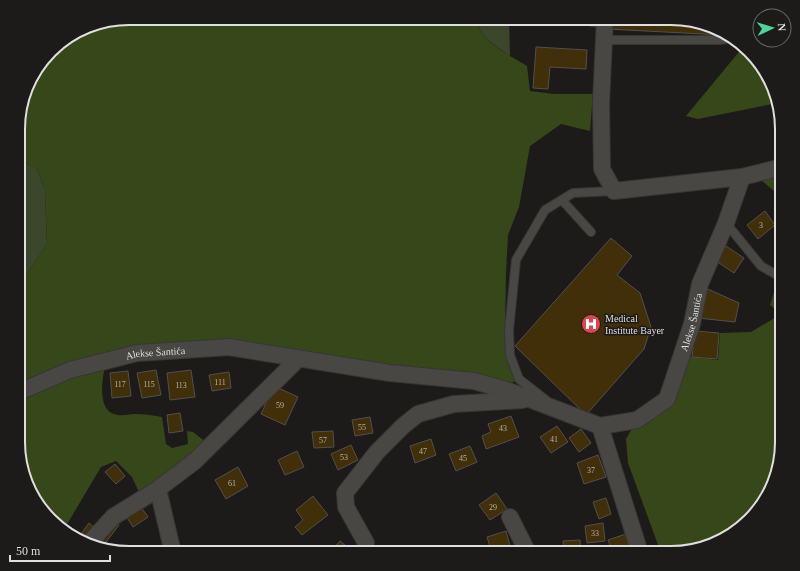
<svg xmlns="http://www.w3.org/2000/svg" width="800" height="571" viewBox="0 0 800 571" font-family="Georgia,serif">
	<rect width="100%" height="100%" fill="#1c1b19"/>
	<!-- green -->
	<g fill="#3b462a">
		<polygon points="128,18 163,18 136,26 129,24"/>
		<path d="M476 18H509L510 56C495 46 479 36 476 18Z"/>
		<polygon points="19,160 37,169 45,190 47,244 19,286"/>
	</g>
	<!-- forest -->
	<g fill="#364719">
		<path d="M128 18 129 24 136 26 163 18H243L245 24 256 18H441L449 24 450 18H476C480 42 508 54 527 66L530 91 554 94H593L590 131 561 124 530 146 519 207 508 235 506 273 505 329 519 379 508 385 251 349 106 363C102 377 96 413 118 415 123 416 129 414 134 414 143 414 152 415 162 417L166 444 172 448 188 444 187 431 193 432 211 446 134 504 138 490 132 477 116 461 101 467 63 531 61 530 33 497 19 456V286L47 244 45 190 37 169 19 160V114L33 74 56 45 93 24Z"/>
		<polygon points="743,47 770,80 777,103 698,119 686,116"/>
		<polygon points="782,167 782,198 754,174"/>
		<polygon points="782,267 782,449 759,510 720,541 671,553 661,553 628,463 626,439 637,420 667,399 682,356 718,360 720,333 751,332 781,314 770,305"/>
	</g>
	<!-- building -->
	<g fill="#402f08" stroke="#51504d">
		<polygon points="608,18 678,18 723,35 607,29"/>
		<polygon points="536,47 587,50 586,69 550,67 548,89 533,88"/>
		<polygon points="765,211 775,225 758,239 747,225"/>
		<polygon points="611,238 632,256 617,275 640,293 651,327 644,349 586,415 515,346"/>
		<polygon points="726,246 744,258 734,273 716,261"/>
		<polygon points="701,286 739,303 735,322 698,318"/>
		<polygon points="695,331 719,333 717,359 692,357"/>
		<polygon points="156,370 161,395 142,398 137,373"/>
		<polygon points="191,370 195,397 170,400 167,373"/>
		<polygon points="128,371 131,396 112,398 110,373"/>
		<polygon points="229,372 231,388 212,391 209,375"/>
		<polygon points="274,386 298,397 285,425 261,414"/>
		<polygon points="180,413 183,431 169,433 167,415"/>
		<polygon points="511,416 519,437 486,449 482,436 491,432 488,424"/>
		<polygon points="370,417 373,433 355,436 352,420"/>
		<polygon points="557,426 568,442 551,453 540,437"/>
		<polygon points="581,429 591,443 579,452 569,438"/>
		<polygon points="333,431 334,447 314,448 312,432"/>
		<polygon points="431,439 436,455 415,463 410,446"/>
		<polygon points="351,445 358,460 338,470 331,454"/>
		<polygon points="470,446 477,462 456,471 449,454"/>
		<polygon points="297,451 304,467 285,475 278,460"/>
		<polygon points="598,455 606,477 584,484 577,463"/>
		<polygon points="115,464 125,476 116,484 105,472"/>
		<polygon points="238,467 248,486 226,499 215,480"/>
		<polygon points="496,493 507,509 490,520 479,505"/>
		<polygon points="313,496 328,515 302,535 295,527 303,520 296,510"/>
		<polygon points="606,498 611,514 599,519 593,502"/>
		<polygon points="141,507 148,517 133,527 126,516"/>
		<polygon points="112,519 119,525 103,546 100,544 95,541"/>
		<polygon points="89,523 97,530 87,540 81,534"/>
		<polygon points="603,523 605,541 587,543 585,526"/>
		<polygon points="506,531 511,550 502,553 492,553 487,537"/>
		<polygon points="626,534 633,553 613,553 608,540"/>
		<polygon points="580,540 581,553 564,553 563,541"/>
		<polygon points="340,541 352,551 351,553 329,553"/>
	</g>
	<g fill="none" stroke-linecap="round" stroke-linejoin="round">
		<defs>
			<g id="lane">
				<polyline points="592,22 605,23"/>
				<polyline points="604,40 720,40 731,38"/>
				<polyline points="562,200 591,232"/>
				<polyline points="726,223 761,266 782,278"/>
				<polyline points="546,400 519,379 510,355 509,330 516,260 545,210 573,193 614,191"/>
			</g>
			<g id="street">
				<polyline points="605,18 601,103 602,169 614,191 742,177 782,167"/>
				<path id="s1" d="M19 392 70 370 137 353 229 347 390 373 474 381 506 390 600 426 637 420 667 399 692 324 700 284 726 223 742 177"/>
				<polyline points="600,426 640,553"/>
				<polyline points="158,489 173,553"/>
				<polyline points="510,517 528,553"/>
				<polyline points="91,541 113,517 158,489 195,461 298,359"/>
				<polyline points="366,543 346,507 345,493 377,452 403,426 418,414 454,404 523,400"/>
			</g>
		</defs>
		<!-- lane casing -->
		<use href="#lane" stroke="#373635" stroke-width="10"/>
		<!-- street casing -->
		<use href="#street" stroke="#373635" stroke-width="18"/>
		<!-- lane -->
		<use href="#lane" stroke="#484744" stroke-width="8"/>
		<!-- street -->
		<use href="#street" stroke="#484744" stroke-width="16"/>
	</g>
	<!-- icons -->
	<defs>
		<symbol id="hospital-disc" viewBox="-11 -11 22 22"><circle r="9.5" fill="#e0444e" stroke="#1c1b19"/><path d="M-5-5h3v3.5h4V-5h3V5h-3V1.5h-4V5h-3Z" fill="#fff"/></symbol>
	</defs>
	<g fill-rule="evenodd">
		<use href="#hospital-disc" x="580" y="313" width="22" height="22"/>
	</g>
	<g text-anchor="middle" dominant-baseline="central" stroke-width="3" stroke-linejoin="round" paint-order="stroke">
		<!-- number labels -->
		<g font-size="8" fill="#b7b3a8">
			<text x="761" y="225">3</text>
			<text x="220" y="382">111</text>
			<text x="120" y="384">117</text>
			<text x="149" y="384">115</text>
			<text x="181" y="385">113</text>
			<text x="280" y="405">59</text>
			<text x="362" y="427">55</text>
			<text x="503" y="428">43</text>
			<text x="554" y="439">41</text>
			<text x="323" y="440">57</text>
			<text x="423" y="451">47</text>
			<text x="344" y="457">53</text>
			<text x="463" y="458">45</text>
			<text x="591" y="470">37</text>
			<text x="232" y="483">61</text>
			<text x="493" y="507">29</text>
			<text x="595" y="533">33</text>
		</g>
		<!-- poi labels -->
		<g font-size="10" fill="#dfdfdd" stroke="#1c1b19" text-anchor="start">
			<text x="605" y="318">Medical<tspan x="605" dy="12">Institute Bayer</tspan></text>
		</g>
		<!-- street labels -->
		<g font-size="10" fill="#dfdfdd" stroke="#1c1b19">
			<text stroke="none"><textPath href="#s1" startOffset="753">Alekse Šantića</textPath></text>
			<text stroke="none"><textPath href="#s1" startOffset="143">Alekse Šantića</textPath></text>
		</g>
	</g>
	<!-- crop -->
	<path d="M0 0H800V571H0ZM129 25H671A104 104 0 0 1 775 129V442A104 104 0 0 1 671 546H129A104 104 0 0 1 25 442V129A104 104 0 0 1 129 25Z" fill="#1c1b19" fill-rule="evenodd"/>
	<path fill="none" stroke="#dfdfdd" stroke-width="2" d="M129 25H671A104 104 0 0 1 775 129V442A104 104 0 0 1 671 546H129A104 104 0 0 1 25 442V129A104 104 0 0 1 129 25Z"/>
	<!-- north arrow -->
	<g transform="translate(772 28) rotate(86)"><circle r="19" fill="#1c1b19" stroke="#6a6967"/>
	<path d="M0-3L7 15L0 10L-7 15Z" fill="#4bd49b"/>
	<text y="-6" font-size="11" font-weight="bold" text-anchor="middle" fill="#dfdfdd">N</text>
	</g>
	<!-- scale -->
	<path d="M10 555v6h100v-6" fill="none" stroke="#dfdfdd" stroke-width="2"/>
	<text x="16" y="555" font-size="12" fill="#dfdfdd" stroke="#1c1b19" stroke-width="3" paint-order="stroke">50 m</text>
</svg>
